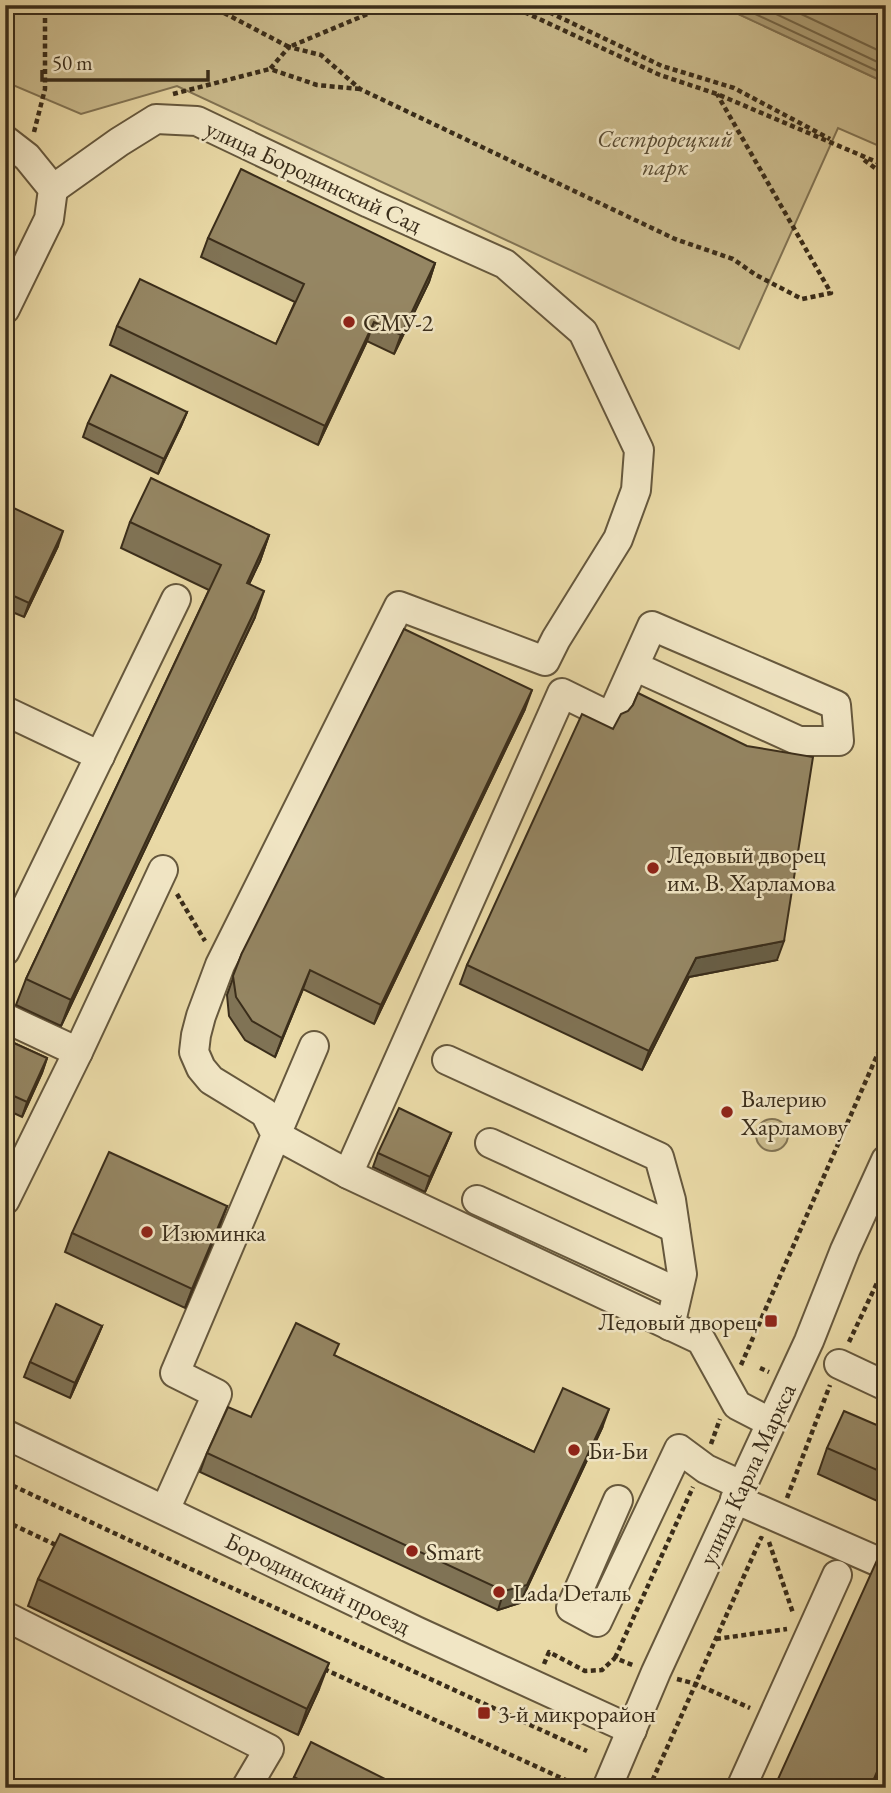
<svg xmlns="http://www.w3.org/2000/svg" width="891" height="1793" viewBox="0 0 891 1793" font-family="'EB Garamond',serif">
	<rect width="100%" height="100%" fill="#e9d9a6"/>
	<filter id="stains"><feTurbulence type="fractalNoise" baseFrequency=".00286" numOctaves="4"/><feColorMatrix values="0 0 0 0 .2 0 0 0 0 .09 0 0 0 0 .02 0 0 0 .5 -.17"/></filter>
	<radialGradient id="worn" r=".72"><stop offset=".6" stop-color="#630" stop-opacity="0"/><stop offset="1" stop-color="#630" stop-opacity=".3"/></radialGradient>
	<!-- green -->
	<g fill="#cbbc8e" stroke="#827454" stroke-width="2">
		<polygon points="5,5 719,5 886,83 886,149 838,128 739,349 177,86 81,114 13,85 5,102"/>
		<circle cx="772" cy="1135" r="16"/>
	</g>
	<!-- water -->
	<polygon fill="#ae9f76" stroke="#807151" stroke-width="2" points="719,5 886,5 886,83"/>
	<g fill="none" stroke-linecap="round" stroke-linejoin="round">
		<!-- shore -->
		<g stroke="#746648" stroke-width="2">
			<polyline points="736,5 886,75"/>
			<polyline points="757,5 886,66"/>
			<polyline points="782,5 886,54"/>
		</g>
		<defs>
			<g id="minor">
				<polyline points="5,140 27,157 53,189 49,219 5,309"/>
				<polyline points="53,189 119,142 156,119 197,121 369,203 505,264 583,332 639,450 636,490 618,539 556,639 545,661 399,606 220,965 201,1016 196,1035 194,1052 201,1068 211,1080 265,1113 276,1135 175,1373 217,1394 165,1510"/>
				<polyline points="634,666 799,741 839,741 836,705 652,626 611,717 562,693 348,1174 701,1340 737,1405 770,1422"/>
				<polyline points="5,711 100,756"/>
				<polyline points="5,951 176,599"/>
				<polyline points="5,1018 78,1052"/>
				<polyline points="314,1046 276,1135 348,1174"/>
				<polyline points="447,1060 659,1157 671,1200 682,1274 670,1326"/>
				<polyline points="490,1143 675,1228"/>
				<polyline points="5,1200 78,1052 163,870"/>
				<polyline points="477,1200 677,1292"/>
				<polyline points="839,1364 886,1386"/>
				<polyline points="5,1434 416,1631 632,1730"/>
				<polyline points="735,1499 886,1565"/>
				<polyline points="618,1500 571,1608 597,1622 679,1449 706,1469 741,1485"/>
				<polyline points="5,1616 269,1749 246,1788"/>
				<polyline points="607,1788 656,1672 809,1341 845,1250 886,1160"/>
				<polyline points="741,1788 837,1575"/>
			</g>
		</defs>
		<!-- minor casing -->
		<use href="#minor" stroke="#66583d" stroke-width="32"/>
		<!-- path -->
		<g stroke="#3a2d1a" stroke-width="4.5" stroke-dasharray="5 3.5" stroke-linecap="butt">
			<polyline points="209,5 289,47 389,5"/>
			<polyline points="509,5 660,75 717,94 886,166"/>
			<polyline points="534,5 662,66 734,88 830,139"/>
			<polyline points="360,89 317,85 270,69 289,47 321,55 360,89 675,239 733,259 756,275 802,299 831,293 717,94"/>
			<polyline points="173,94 270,69"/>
			<polyline points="34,132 45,89 45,5"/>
			<polyline points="864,160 886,176"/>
			<polyline points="177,894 205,941"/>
			<polyline points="849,1342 886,1264"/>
			<polyline points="741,1365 886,1035"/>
			<polyline points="760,1368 769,1372"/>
			<polyline points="711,1444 720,1419"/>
			<polyline points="5,1482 193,1570 587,1751"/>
			<polyline points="787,1498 830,1385"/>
			<polyline points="5,1521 58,1546"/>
			<polyline points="769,1542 793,1613"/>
			<polyline points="716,1639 787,1629"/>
			<polyline points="615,1658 693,1487"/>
			<polyline points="544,1664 549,1652 585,1671 602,1670 615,1658 635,1666"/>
			<polyline points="324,1669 583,1788"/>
			<polyline points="677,1679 696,1684 750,1708"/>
			<polyline points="649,1788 761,1538 763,1539"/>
		</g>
		<!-- minor -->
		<use href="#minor" stroke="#f1e6c5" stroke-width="28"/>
	</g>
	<!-- wall -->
	<g fill="#807355" stroke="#3a2d1a" stroke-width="2">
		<polygon points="208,238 435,263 429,282 394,354 367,341 318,445 110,345 117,326 276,344 295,302 201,257"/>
		<polygon points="187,412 181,426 158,474 83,437 88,423"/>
		<polygon points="5,504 58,546 24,617 5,609"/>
		<polygon points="130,522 269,535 260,561 249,584 255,617 61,1026 16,1005 26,979 209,590 121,548"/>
		<polygon points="525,709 374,1024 303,989 275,1057 245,1040 229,1016 227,995 242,953"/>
		<polygon points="613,729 777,960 689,977 642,1070 460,984 467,965"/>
		<polygon points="5,1039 47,1058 42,1073 22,1117 5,1109"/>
		<polygon points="451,1133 445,1147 425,1192 373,1167 378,1153"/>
		<polygon points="227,1206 185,1308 65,1252 72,1233"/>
		<polygon points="102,1326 96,1340 70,1398 24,1377 30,1362"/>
		<polygon points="886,1343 886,1362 880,1360"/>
		<polygon points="335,1356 534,1452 602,1428 520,1603 498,1610 200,1472 207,1453 251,1417"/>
		<polygon points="886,1429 886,1505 818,1474 827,1448"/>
		<polygon points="38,1579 319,1689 298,1735 28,1606"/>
		<polygon points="294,1777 403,1788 290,1788"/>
	</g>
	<!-- shaded-wall -->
	<g fill="#685e45" stroke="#3a2d1a" stroke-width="2">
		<polygon points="435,263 429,282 394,354 401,335"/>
		<polygon points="374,322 367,341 318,445 325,426"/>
		<polygon points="187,412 181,426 158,474 164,459"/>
		<polygon points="63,531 58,546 24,617 29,603"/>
		<polygon points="269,535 260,561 237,609 247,583"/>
		<polygon points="264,591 255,617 61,1026 71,1000"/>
		<polygon points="532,690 525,709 374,1024 381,1005"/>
		<polygon points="784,941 777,960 689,977 642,1070 649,1051 696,958"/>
		<polygon points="310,970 303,989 275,1057 282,1038"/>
		<polygon points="47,1058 42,1073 22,1117 27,1102"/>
		<polygon points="451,1133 445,1147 425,1192 430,1177"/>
		<polygon points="227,1206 220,1225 185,1308 192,1289"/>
		<polygon points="102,1326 96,1340 70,1398 75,1383"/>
		<polygon points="609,1409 602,1428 520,1603 498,1610 504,1591"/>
		<polygon points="329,1663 319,1689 298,1735 307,1709"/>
		<polygon points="886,1751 886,1757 872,1788 870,1788"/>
	</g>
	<!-- building -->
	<g fill="#958663" stroke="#3a2d1a" stroke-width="2">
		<polygon points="241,169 435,263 401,335 374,322 325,426 117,326 140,279 276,344 304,284 208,238"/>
		<polygon points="111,375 187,412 164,459 88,423"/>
		<polygon points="151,478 269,535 247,583 264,591 71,1000 26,979 221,565 130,522"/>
		<polygon points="5,504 63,531 29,603 5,592"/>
		<polygon points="404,629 532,690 381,1005 310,970 282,1038 252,1021 236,997 233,976 242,953"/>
		<polygon points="638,693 747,746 813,757 784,941 696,958 649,1051 467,965 582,714 613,729 621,714 628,711 633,705"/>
		<polygon points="5,1039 47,1058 27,1102 5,1092"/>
		<polygon points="399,1108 451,1133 430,1177 378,1153"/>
		<polygon points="109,1152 227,1206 192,1289 72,1233"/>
		<polygon points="56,1304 102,1326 75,1383 30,1362"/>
		<polygon points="296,1323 339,1344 334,1355 534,1452 563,1388 609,1409 527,1585 504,1591 207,1453 228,1407 251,1417"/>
		<polygon points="844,1411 886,1429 886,1474 827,1448"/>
		<polygon points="60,1534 329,1663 307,1709 38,1579"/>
		<polygon points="878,1558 886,1562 886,1751 870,1788 774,1788"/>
		<polygon points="311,1742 403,1788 315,1788 294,1777"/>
	</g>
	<!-- markers -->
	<g fill="#8f2418" stroke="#f1e6c5" stroke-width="2.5">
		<circle cx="349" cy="322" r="7"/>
		<circle cx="653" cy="868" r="7"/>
		<circle cx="727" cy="1112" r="7"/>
		<circle cx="147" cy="1232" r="7"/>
		<rect x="764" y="1314" width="14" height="14" rx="3.5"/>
		<circle cx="574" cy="1450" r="7"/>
		<circle cx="412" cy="1551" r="7"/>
		<circle cx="499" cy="1592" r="7"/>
		<rect x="477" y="1706" width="14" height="14" rx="3.5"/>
	</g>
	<g text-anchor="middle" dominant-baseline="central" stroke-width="5" stroke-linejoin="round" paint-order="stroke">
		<!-- park labels -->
		<g font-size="24" font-style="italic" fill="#574a31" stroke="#f1e6c5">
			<text x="665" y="138">Сестрорецкий<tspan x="665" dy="28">парк</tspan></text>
		</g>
		<!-- street labels -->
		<g font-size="24" fill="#3a2d1a" stroke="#f1e6c5">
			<text transform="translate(314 176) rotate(25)">улица Бородинский Сад</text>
			<text transform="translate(747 1474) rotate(-65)">улица Карла Маркса</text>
			<text transform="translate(318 1583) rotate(26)">Бородинский проезд</text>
		</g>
		<!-- poi labels -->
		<g font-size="24" fill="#3a2d1a" stroke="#f1e6c5" text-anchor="start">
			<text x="363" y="322">СМУ-2</text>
			<text x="667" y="854">Ледовый дворец<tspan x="667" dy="28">им. В. Харламова</tspan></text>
			<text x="741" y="1098">Валерию<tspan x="741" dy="28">Харламову</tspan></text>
			<text x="161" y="1232">Изюминка</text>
			<text x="757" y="1321" text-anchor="end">Ледовый дворец</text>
			<text x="588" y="1450">Би-Би</text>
			<text x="426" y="1551">Smart</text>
			<text x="513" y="1592">Lada Dеталь</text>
			<text x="498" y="1713">3-й микрорайон</text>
		</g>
	</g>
	<!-- margin -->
	<rect width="891" height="1793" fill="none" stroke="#e9d9a6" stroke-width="28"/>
	<rect x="7" y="7" width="877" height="1779" fill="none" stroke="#3a2d1a" stroke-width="3.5"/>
	<rect x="14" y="14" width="863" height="1765" fill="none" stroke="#3a2d1a" stroke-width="2"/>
	<!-- scale -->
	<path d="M42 70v10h166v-10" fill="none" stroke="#3a2d1a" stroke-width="3.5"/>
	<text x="52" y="70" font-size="21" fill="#3a2d1a" stroke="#f1e6c5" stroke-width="5" paint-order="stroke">50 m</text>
	<rect width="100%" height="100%" filter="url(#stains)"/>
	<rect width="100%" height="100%" fill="url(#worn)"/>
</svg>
